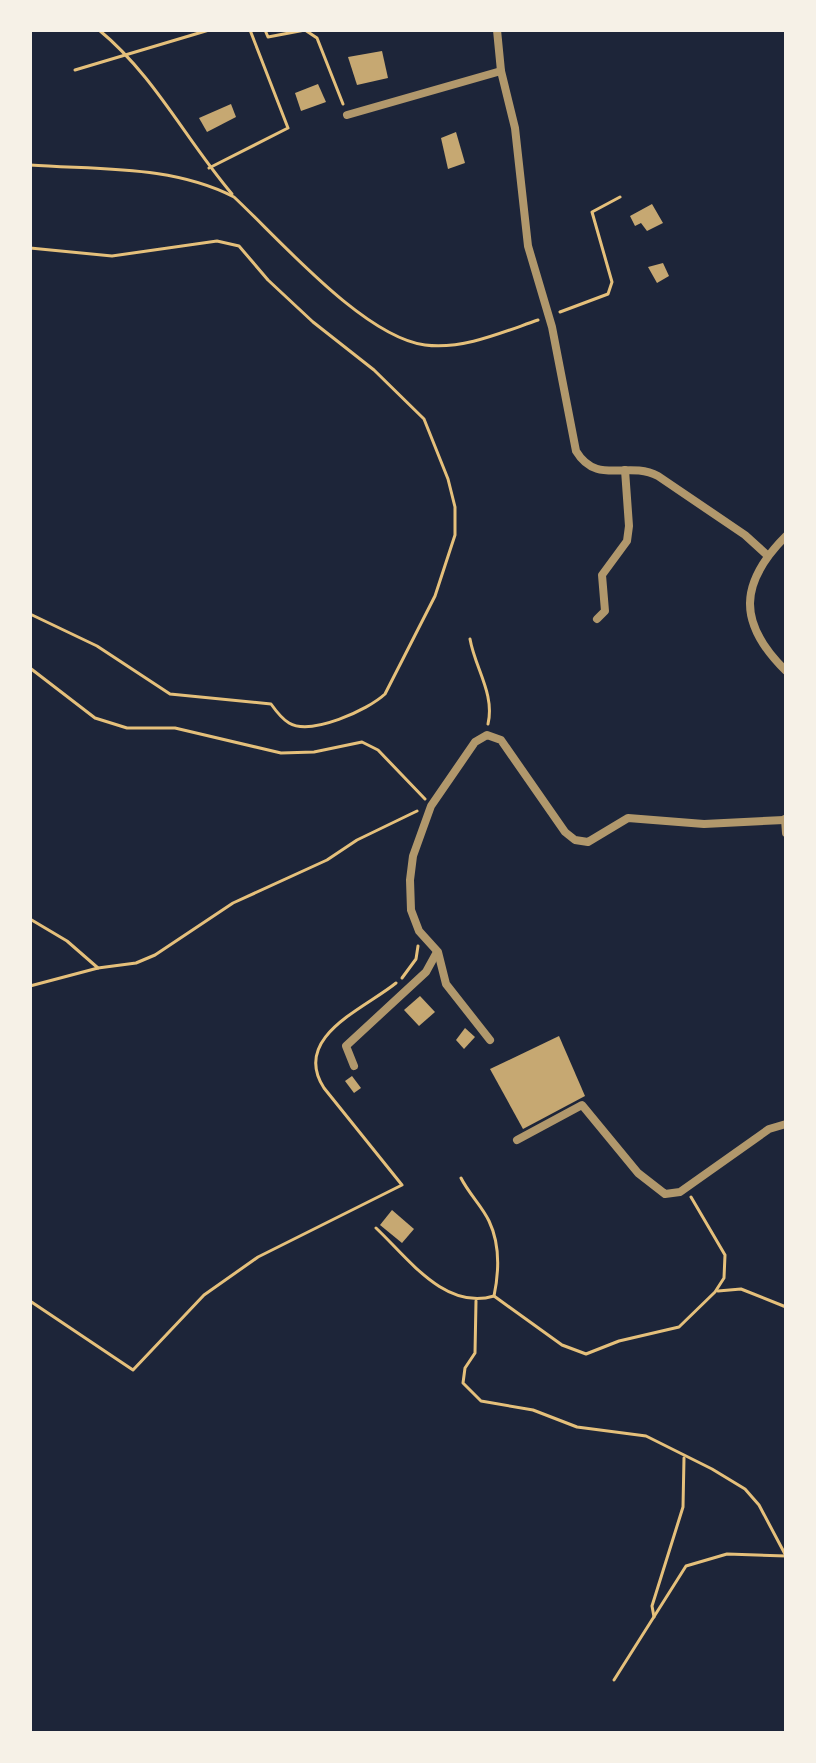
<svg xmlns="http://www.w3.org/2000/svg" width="816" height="1763" viewBox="0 0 816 1763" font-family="Barlow,sans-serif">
	<rect width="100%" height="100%" fill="#14213d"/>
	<!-- green -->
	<rect fill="#1d2539" x="30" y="30" width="756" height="1703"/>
	<!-- building -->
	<g fill="#c6a872">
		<polygon points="382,51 388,78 357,85 348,57"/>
		<polygon points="318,84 326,102 301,111 295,93"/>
		<polygon points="231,104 236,117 207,132 199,118"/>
		<polygon points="456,132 465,163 448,169 441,138"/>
		<polygon points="652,204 663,223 647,231 641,223 635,226 630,216"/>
		<polygon points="663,263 669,276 657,283 648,267"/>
		<polygon points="420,996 435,1012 419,1026 404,1010"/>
		<polygon points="465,1028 475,1037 464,1049 456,1040"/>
		<polygon points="559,1036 585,1096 523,1129 490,1069"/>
		<polygon points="352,1076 361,1088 354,1093 345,1081"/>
		<polygon points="392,1210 414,1229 402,1243 380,1225"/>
	</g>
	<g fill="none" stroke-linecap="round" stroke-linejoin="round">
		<!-- path -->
		<g stroke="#e5c07b" stroke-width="3">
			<path d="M99 30C154 75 186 140 232 194"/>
			<polyline points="265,30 268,37 305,30 317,38 343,104"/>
			<polyline points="75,70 209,30"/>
			<path d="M30 165C99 170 172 165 234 197 280 240 364 337 425 345 463 350 503 332 538 320"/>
			<polyline points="209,168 288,128 250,30"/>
			<path d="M30 248 112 256 217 241 239 246 268 280 313 322 374 370 424 419 448 479 455 507V535L435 596 385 694C368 710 311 736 289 723 282 719 276 711 271 704L170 694 97 646 30 614"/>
			<polyline points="560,312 608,294 612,282 592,212 620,197"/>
			<path d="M470 639C475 668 495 694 488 724"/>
			<polyline points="30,668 95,718 127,728 175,728 281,753 314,752 362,742 378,750 425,799"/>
			<polyline points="30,919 67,941 98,968"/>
			<polyline points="402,978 416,959 418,946"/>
			<polyline points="30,986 98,968 136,963 155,955 233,903 327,860 357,840 417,811"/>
			<path d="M461 1178C469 1194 482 1206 489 1221 500 1244 499 1272 494 1296"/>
			<path d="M376 1228C408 1258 445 1311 494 1296L562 1345 586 1354 619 1341 679 1327 715 1292 724 1278 725 1255 691 1197"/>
			<polyline points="718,1291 741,1289 786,1307"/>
			<path d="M30 1301 133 1370 204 1295 258 1257 402 1185 324 1088C291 1037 364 1009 396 983"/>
			<polyline points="476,1301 475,1353 465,1368 463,1383 481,1401 533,1410 577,1427 646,1436 712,1469 745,1489 759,1505 786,1556"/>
			<polyline points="654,1617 652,1606 683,1507 684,1458"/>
			<polyline points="614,1680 686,1566 727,1554 786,1556"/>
		</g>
		<!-- minor -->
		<g stroke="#b1986c" stroke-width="8">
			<path d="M497 30 501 71 515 128 528 246 552 327 576 451C597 486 627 460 658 476L745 535 767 555"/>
			<polyline points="347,115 501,71"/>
			<path d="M786 536C739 583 737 623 786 671"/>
			<polyline points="597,619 605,611 602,575 627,541 629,526 625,470"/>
			<polyline points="785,819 786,833"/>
			<polyline points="490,1040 446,984 438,952 419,931 411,910 410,880 413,856 431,806 475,742 487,735 501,740 565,832 575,840 588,842 628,818 704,824 784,820"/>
			<polyline points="354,1066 346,1046 426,972 437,952"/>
			<polyline points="517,1140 582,1105 638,1173 665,1194 680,1192 769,1129 786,1124"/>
		</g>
	</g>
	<!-- border -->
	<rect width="816" height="1763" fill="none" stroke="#f6f1e7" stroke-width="64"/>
</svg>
